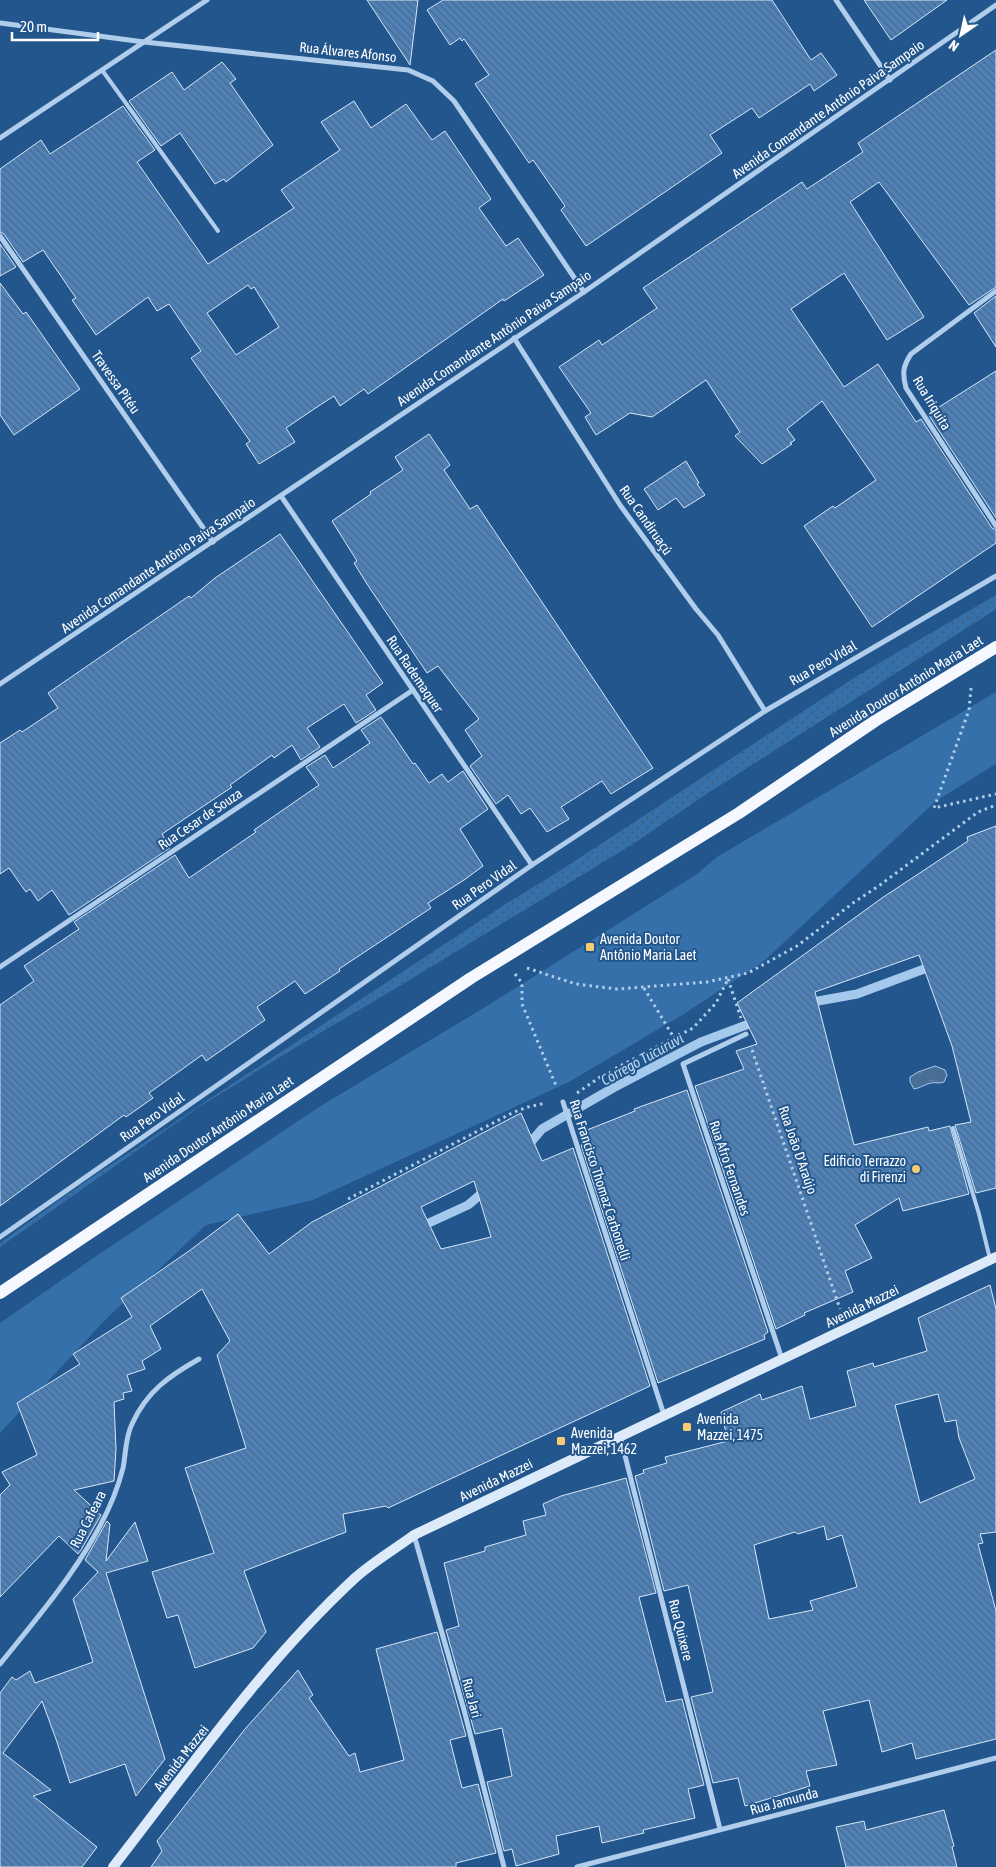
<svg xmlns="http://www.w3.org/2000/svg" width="996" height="1867" viewBox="0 0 996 1867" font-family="'Asap Condensed',sans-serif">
	<defs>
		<pattern id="park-dots" width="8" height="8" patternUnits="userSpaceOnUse" patternTransform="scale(1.25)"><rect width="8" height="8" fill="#3570ab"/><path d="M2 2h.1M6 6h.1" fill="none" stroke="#435a72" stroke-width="1.8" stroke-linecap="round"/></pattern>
		<pattern id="water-ripples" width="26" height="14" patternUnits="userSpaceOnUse" patternTransform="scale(1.25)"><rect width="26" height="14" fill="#486e95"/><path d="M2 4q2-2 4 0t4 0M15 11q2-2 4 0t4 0" fill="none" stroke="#6384a5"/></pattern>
		<pattern id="building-back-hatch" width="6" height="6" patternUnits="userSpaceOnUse" patternTransform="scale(1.25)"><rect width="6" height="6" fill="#4e81b7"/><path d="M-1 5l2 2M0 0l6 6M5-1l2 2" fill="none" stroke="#4d6987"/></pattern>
	</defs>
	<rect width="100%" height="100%" fill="#22568d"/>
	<!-- grass -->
	<polygon fill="#3570ab" points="996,692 996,764 936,801 764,961 684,1014 569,1082 313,1200 206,1225 105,1320 0,1433 0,1323 92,1259 319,1107 487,1006 697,874 717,857"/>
	<!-- park -->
	<polygon fill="url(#park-dots)" points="996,595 996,609 984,617 708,793 633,844 403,984 293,1049 196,1109 0,1247 0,1243 79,1186 211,1098 507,903 561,870 857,676"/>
	<!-- water -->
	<path fill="url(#water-ripples)" stroke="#a4c9ed" d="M935 1066 945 1070 947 1075 944 1082C939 1084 936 1082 931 1083 925 1084 921 1088 914 1089L910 1082V1077L918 1072Z"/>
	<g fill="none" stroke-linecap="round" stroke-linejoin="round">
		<!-- stream -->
		<g stroke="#a4c9ed" stroke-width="9">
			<polyline points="807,1003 857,994 935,965"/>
			<polyline points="525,1149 542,1129 613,1088 701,1042 757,1021"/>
			<polyline points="418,1228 468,1205 487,1189"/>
		</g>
	</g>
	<!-- building -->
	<g fill="url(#building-back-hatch)" stroke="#d5e7f9" fill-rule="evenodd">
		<polygon points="367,0 418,0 410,65"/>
		<polygon points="443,0 772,0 811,60 821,53 837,75 814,91 810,84 759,118 752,108 710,135 722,153 586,246 561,210 565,206 533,160 529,163 475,84 489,75 464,39 462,41 460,38 450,45 427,10"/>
		<polygon points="864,0 947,0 891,40"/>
		<polygon points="996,50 996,287 969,305 879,182 850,202 924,317 887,340 844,273 791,309 844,387 878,364 916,422 921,419 992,528 996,530 996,543 872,627 804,526 833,506 835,508 876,480 822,401 787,429 795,440 790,443 792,444 762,464 735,436 740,432 706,380 652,417 630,413 596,435 585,417 591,413 559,367 599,340 602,345 657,308 643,288 802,182 807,189 863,152 858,143"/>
		<polygon points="222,62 236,79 230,83 273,145 226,182 224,179 215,184 180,133 161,146 129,101 172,72 184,90"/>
		<path d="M354 101 371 128 406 104 432 140 445 131 491 199 479 208 506 246 518 238 544 275 504 301 503 299 368 394 364 389 340 406 334 396 314 409 286 428 295 442 259 464 246 444 250 441 191 358 201 351 169 304 157 311 148 297 96 335 72 300 76 298 43 250 23 262 4 234 0 232V169L41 140 50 154 123 106 155 150 137 162 208 264 294 208 281 190 340 150 321 122ZM248 285 251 289 254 287 279 327 236 355 207 313Z"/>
		<polygon points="0,244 16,267 0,276"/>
		<polygon points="0,283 23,314 26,312 38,329 80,389 14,435 0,415"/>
		<polygon points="996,296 996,347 974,313"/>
		<polygon points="996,371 996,518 928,414"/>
		<polygon points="429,434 450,465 444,470 470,509 477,505 653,768 611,794 602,781 561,807 569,819 547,832 530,808 521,814 508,795 496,804 470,766 482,756 465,730 479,719 438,666 427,673 367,584 354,563 357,561 332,521 371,494 370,492 403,470 395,457"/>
		<polygon points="686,461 699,483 697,484 705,495 684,508 676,498 658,510 644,489"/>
		<polygon points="280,534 383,683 366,695 376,710 356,723 344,704 307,728 320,747 301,760 292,745 274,758 272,755 230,785 232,787 162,834 170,848 69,915 52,890 38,901 30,889 26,892 9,868 0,874 0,743 20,730 22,732 58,708 48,693 189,596 191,598 215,578"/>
		<polygon points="381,717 413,764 415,763 429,783 442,774 448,782 463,771 488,809 460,829 483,866 464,880 428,903 431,908 339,969 340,971 305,994 295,981 257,1007 265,1020 206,1061 202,1055 149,1093 153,1098 126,1117 124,1115 0,1206 0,1005 34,981 24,966 79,929 74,922 175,855 189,878 256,832 254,830 319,785 306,767 325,755 333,768 370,743 361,730"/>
		<polygon points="996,826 996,1188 976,1193 955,1125 971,1122 952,1046 919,955 815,992 854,1145 928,1127 929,1131 950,1126 969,1194 903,1211 899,1198 855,1225 872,1258 845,1271 853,1292 804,1313 805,1315 776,1329 695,1086 744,1069 736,1051 757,1044 737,1003 882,898 968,841 967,837"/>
		<polygon points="687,1090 768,1332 764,1335 765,1339 658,1383 581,1145 590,1141 587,1130 635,1111 634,1109"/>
		<path d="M521 1113 542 1161 573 1148 650 1386 388 1508 386 1506 343 1514 346 1532 244 1571 266 1632 253 1648 195 1668 178 1615 167 1618 152 1572 214 1553 185 1468 246 1448 217 1355 230 1341 202 1289 150 1326 161 1349 142 1361 145 1369 127 1375 132 1391 123 1393 124 1399 114 1402 116 1449 114 1481 74 1490 101 1515 81 1550 78 1554 59 1536 0 1597V1495L10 1485 2 1472 37 1455 17 1403 80 1364 73 1354 132 1317 121 1298 189 1251 238 1214 269 1254 312 1222ZM474 1181 491 1237 441 1249 421 1207Z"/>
		<path d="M990 1285 996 1309V1532L980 1534 983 1543 978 1544 996 1611V1739L916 1759 912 1743 882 1752 869 1700 823 1711 837 1765 806 1771 810 1786 745 1806 738 1778 713 1783 691 1697 713 1692 688 1585 664 1591 635 1476 644 1473 643 1470 667 1463 665 1457 728 1441 721 1412 760 1394 762 1400 802 1386 810 1419 856 1406 847 1371 873 1363 874 1367 927 1351 918 1318ZM938 1394 945 1422 956 1420 959 1438 975 1479 920 1503 895 1405ZM824 1526 827 1540 842 1535 857 1587 810 1601 813 1610 769 1619 754 1545 795 1532 798 1534Z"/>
		<polygon points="626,1478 656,1593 639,1597 666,1702 682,1699 704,1785 688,1789 695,1818 643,1830 644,1833 602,1843 599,1826 556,1836 559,1854 516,1866 512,1849 504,1851 487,1782 512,1776 502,1728 475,1734 446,1630 459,1626 444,1563 485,1551 485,1547 526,1535 523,1521 546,1515 543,1504 561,1496"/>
		<polygon points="107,1521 110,1524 106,1561 135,1522 148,1561 106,1573 165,1759 136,1796 125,1764 70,1783 57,1742 42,1701 3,1753 51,1790 33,1796 97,1847 82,1867 0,1867 0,1693 12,1677 16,1680 30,1671 35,1683 93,1662 73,1599 98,1572 85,1560"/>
		<polygon points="437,1632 466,1736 450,1740 462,1788 478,1784 496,1853 456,1863 456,1867 151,1867 162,1851 157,1841 245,1729 298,1670 313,1695 309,1698 349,1756 355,1753 360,1772 404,1760 376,1649"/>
		<polygon points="944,1810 954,1846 952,1847 957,1867 846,1867 836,1827 864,1821 866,1830"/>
	</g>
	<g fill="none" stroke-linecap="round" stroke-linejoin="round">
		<!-- path -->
		<g stroke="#b0ceec" stroke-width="3" stroke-dasharray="2.5 4" stroke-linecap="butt">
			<polyline points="971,688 969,710 934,808 996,794"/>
			<polyline points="527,968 576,984 617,989 707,982 748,973 797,946 853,903 880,885 978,812 996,805"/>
			<polyline points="515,974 522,983 522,1004 557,1088"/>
			<polyline points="728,979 741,1018"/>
			<polyline points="644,988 674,1038 677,1049"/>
			<polyline points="752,1050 840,1309"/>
			<polyline points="577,1093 603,1075 693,1028 716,1003 728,979"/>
			<polyline points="348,1199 514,1112 528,1107 546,1103"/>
		</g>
		<!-- lane -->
		<g stroke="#b0ceec" stroke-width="4">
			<polyline points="102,70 218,231"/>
			<polyline points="953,1128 979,1214 990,1259"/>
		</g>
		<!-- street -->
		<g stroke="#b0ceec" stroke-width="5">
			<polyline points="836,0 890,80"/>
			<polyline points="0,23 144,42 408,70 433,81 454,101 584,292"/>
			<polyline points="0,138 207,0"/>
			<polyline points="0,236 213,542"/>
			<path d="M996 291 911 354C903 366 902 373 906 388L996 526"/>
			<polyline points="514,338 620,505 696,609 718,635 765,711"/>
			<polyline points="281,496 532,865"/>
			<polyline points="0,684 584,292 996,5"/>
			<polyline points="0,967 413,690"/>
			<polyline points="746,1034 683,1064 782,1359"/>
			<polyline points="563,1102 664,1415"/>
			<polyline points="0,1237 532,865 765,711 996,576"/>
			<polyline points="620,1436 720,1829"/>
			<polyline points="414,1535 464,1710 504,1867"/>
			<path d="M0 1664C33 1623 69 1581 95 1535 107 1514 117 1492 123 1468 126 1454 125 1438 132 1424 147 1391 169 1376 199 1359"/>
			<polyline points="577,1867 996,1758"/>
		</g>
		<!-- secondary -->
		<path stroke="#dceaf9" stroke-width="10" d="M113 1867C190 1768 263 1663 355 1578 373 1562 395 1549 414 1535L996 1257"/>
		<!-- primary -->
		<polyline stroke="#f5f9ff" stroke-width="12" points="0,1293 471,978 739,813 875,721 996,647"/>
	</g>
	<!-- markers -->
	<g fill="#f8cb72" stroke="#22568d" stroke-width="2">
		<rect x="585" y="942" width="10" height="10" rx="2.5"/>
		<circle cx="916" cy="1169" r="5"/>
		<rect x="682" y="1422" width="10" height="10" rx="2.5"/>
		<rect x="556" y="1436" width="10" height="10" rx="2.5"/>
	</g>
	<g text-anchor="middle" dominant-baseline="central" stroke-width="4" stroke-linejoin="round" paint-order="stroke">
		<!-- street labels -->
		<g font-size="14" fill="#fff" stroke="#22568d">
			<text transform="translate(348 52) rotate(6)">Rua Álvares Afonso</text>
			<text transform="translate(828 109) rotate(-35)">Avenida Comandante Antônio Paiva Sampaio</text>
			<text transform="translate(494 338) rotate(-34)">Avenida Comandante Antônio Paiva Sampaio</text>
			<text transform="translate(116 382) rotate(55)">Travessa Pitéu</text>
			<text transform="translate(932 403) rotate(59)">Rua Iriquita</text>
			<text transform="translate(646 520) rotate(55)">Rua Candiruaçú</text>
			<text transform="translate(158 565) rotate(-34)">Avenida Comandante Antônio Paiva Sampaio</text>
			<text transform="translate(823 663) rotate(-30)">Rua Pero Vidal</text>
			<text transform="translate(415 674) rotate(56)">Rua Rademaquer</text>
			<text transform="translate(906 686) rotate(-32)">Avenida Doutor Antônio Maria Laet</text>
			<text transform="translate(200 819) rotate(-34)">Rua Cesar de Souza</text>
			<text transform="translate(484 885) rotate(-35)">Rua Pero Vidal</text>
			<text transform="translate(152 1117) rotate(-35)">Rua Pero Vidal</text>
			<text transform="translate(218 1129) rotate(-34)">Avenida Doutor Antônio Maria Laet</text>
			<text transform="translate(798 1150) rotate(71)">Rua João D'Araújo</text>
			<text transform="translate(730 1168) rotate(71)">Rua Afro Fernandes</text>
			<text transform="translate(600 1180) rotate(72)">Rua Francisco Thomaz Carbonelli</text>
			<text transform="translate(862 1306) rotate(-26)">Avenida Mazzei</text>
			<text transform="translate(496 1480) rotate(-26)">Avenida Mazzei</text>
			<text transform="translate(88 1519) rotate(-63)">Rua Cafeara</text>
			<text transform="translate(681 1630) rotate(76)">Rua Quixere</text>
			<text transform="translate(472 1698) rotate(75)">Rua Jari</text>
			<text transform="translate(181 1758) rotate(-52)">Avenida Mazzei</text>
			<text transform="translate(784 1801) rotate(-15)">Rua Jamunda</text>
		</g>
		<!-- poi labels -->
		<g font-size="14" fill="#fff" stroke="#22568d" text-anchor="start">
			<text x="600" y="939">Avenida Doutor<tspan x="600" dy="16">Antônio Maria Laet</tspan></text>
			<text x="906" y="1161" text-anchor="end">Edificio Terrazzo<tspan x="906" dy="16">di Firenzi</tspan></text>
			<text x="697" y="1419">Avenida<tspan x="697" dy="16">Mazzei, 1475</tspan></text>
			<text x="571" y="1433">Avenida<tspan x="571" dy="16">Mazzei, 1462</tspan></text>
		</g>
		<!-- water labels -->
		<g font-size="15" font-style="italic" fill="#bcd8f3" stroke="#22568d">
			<text transform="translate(642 1059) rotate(-29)">Córrego Tucuruvi</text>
		</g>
	</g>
	<!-- north arrow -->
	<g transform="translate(961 35) rotate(214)" stroke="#22568d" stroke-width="4" paint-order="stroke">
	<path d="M0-4L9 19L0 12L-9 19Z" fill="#ffffff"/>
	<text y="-8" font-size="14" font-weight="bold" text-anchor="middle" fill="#ffffff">N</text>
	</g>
	<!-- scale -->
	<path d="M12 32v8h86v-8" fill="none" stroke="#ffffff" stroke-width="2.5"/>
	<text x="20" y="32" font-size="15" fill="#ffffff" stroke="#22568d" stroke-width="4" paint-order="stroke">20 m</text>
</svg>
